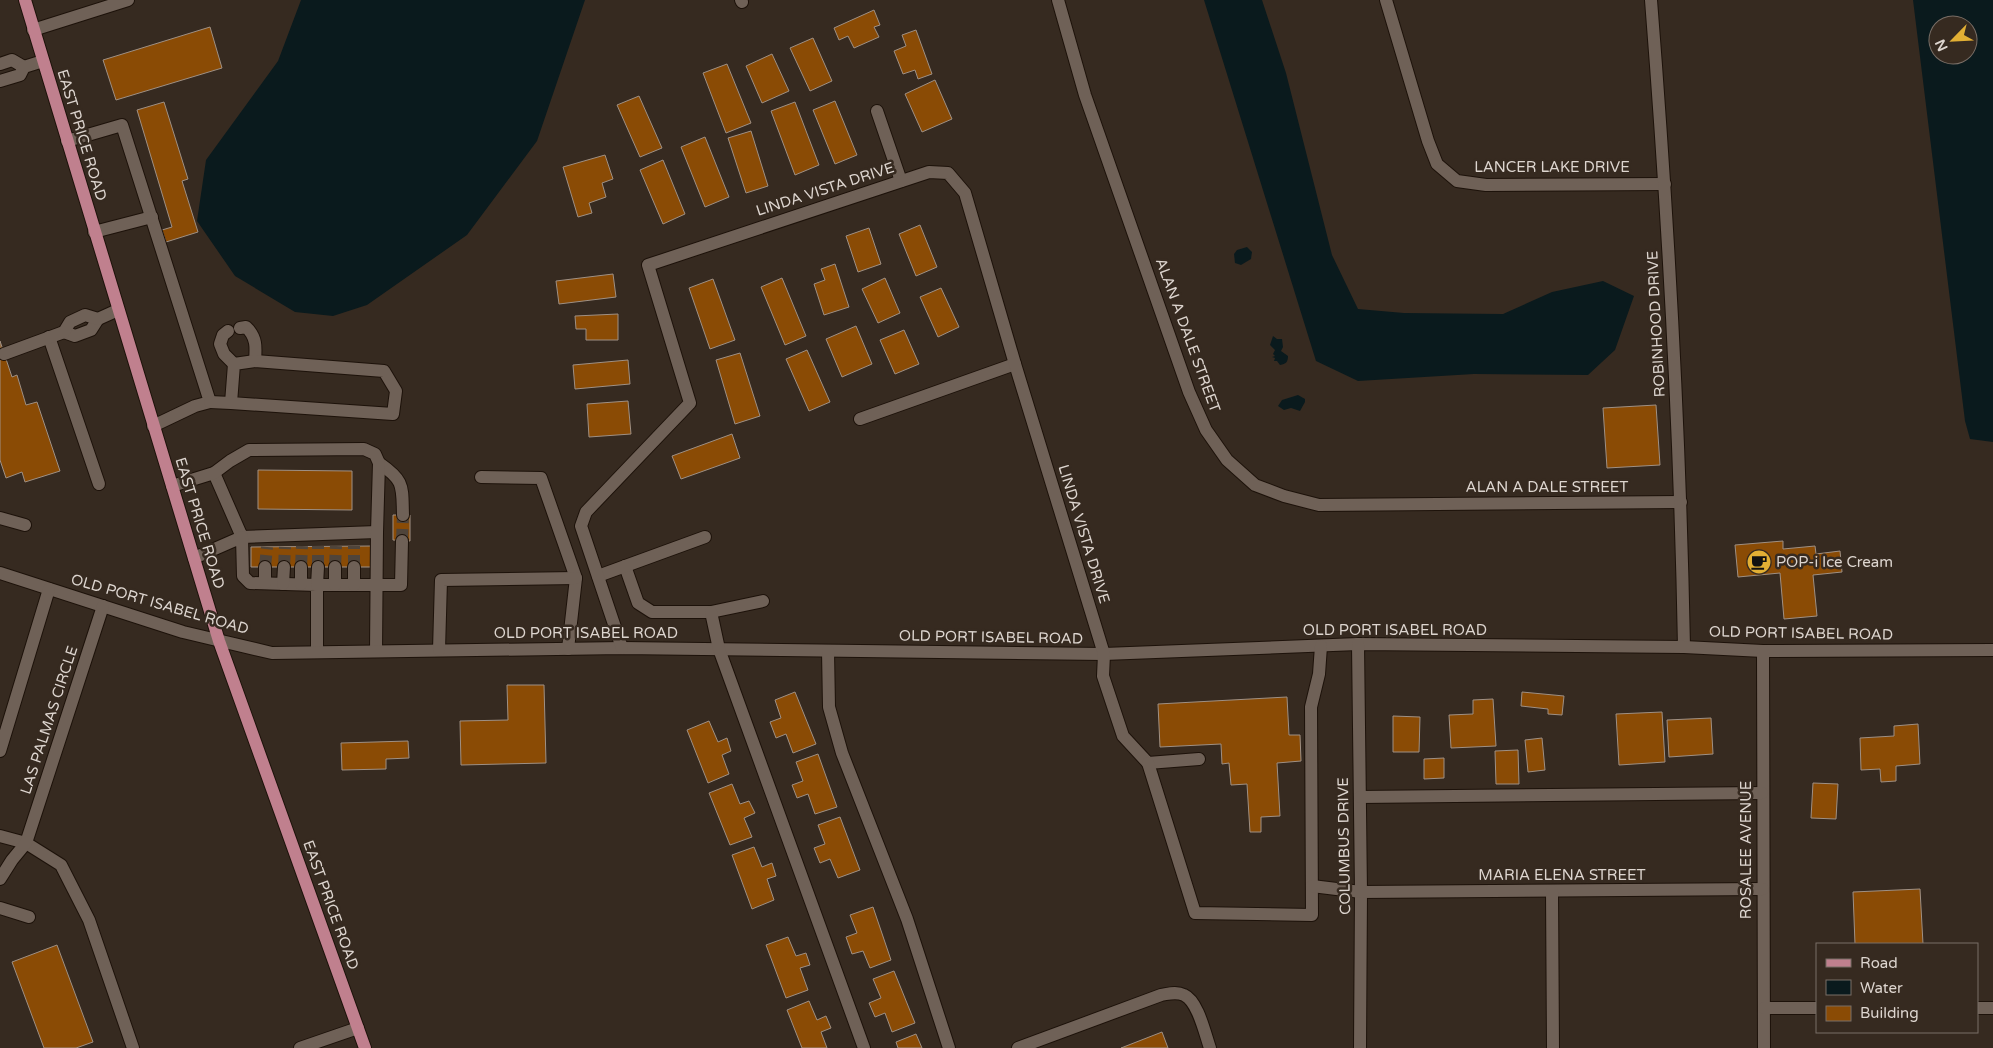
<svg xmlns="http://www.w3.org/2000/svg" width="1993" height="1048" viewBox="0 0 1993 1048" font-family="'Varela Round',sans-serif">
	<rect width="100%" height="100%" fill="#362a20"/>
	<!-- water -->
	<g fill="#0a1a1d" fill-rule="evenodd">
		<polygon points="301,0 585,0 537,141 467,235 367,305 333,316 295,312 235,276 197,221 206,160 278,61"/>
		<polygon points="1204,0 1262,0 1286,73 1332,255 1358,309 1404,313 1503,314 1552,292 1603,281 1634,296 1615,350 1588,375 1474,374 1358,381 1316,361"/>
		<path d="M1913 0H1993V442L1970 439 1965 421ZM1938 25H1968V55H1938Z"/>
		<polygon points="1247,247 1252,252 1251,259 1241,265 1235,263 1234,254 1237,250"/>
		<path d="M1273 336 1277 339H1282L1283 347 1281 351 1288 356C1288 362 1286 364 1280 365L1277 361H1274L1275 358 1272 357 1275 356 1273 354 1275 350 1270 345Z"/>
		<polygon points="1298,395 1305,399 1305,402 1300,411 1291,408 1284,410 1278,406 1282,400"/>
	</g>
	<!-- building -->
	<g fill="#8a4b05" stroke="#9f9084">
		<polygon points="874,10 880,25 874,27 879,37 854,48 848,36 839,40 834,28"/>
		<polygon points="210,27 222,68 116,100 103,60"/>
		<polygon points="916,30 932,74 918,79 915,70 903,74 894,51 906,46 902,35"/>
		<polygon points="813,38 832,81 810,91 790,48"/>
		<polygon points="772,54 789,91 762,103 746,66"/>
		<polygon points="727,64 751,123 726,133 703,73"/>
		<polygon points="935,80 952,119 922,132 905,94"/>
		<polygon points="639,96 662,148 640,157 617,105"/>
		<polygon points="835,101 857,155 835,164 813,110"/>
		<polygon points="164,102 188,179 182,181 198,232 166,242 162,230 172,227 137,110"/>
		<polygon points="795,102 819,165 795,175 771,111"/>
		<polygon points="751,131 768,186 746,193 728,138"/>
		<polygon points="705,137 729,197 705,207 681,147"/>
		<polygon points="605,155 613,179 602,183 606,197 589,203 592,213 578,217 563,167"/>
		<polygon points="663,160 685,214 663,224 640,170"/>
		<polygon points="920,225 937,267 916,276 899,234"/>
		<polygon points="869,228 881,264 858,272 846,236"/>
		<polygon points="835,264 849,307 824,315 814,284 825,280 821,269"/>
		<polygon points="613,274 616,297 559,304 556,281"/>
		<polygon points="782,278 806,336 785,345 761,287"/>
		<polygon points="885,278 900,313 878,323 862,289"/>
		<polygon points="713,279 735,340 710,349 689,288"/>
		<polygon points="941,288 959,327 938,337 920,297"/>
		<polygon points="618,314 618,340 586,340 586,329 576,329 575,316"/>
		<polygon points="856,326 872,364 842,377 826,339"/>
		<polygon points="904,330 919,364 895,374 880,340"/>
		<polygon points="0,341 12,377 17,375 26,405 37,402 60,471 25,482 22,472 6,478 0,460"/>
		<polygon points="807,350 830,402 809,411 786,359"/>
		<polygon points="740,353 760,416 735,424 716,360"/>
		<polygon points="628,360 630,384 575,389 573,365"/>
		<polygon points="628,401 631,434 589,437 587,404"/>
		<polygon points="1656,405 1660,465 1607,468 1603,408"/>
		<polygon points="732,434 740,458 681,479 672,456"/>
		<polygon points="258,470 352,471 352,510 258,509"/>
		<polygon points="393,515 410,515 410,541 393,540"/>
		<polygon points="1783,541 1783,549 1815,546 1816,554 1840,551 1842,572 1813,575 1817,616 1784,619 1780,573 1738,577 1735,545"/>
		<polygon points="371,546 371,567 251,567 251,547"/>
		<polygon points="507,685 544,685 546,763 461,765 460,721 508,720"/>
		<polygon points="795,692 816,744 793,753 786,734 776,738 770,722 781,718 775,700"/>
		<polygon points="1522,692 1564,696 1562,715 1548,714 1548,709 1521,706"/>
		<polygon points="1287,697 1289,735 1300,735 1301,761 1277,763 1280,816 1261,817 1261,832 1250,832 1247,784 1231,785 1229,763 1222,764 1221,744 1160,747 1158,704"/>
		<polygon points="1493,699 1496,746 1451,748 1449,715 1473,714 1473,700"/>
		<polygon points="1662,712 1665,762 1619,765 1616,714"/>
		<polygon points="1393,716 1420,717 1419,752 1393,752"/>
		<polygon points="1711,718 1713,754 1669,757 1667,720"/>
		<polygon points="709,721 718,742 727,738 731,751 722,755 729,774 708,783 687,730"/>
		<polygon points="1918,724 1920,764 1896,766 1896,781 1881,782 1880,769 1861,770 1860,738 1894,736 1894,726"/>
		<polygon points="1542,738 1545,770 1528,772 1525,740"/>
		<polygon points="408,741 409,758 386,759 386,769 342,770 341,743"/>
		<polygon points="1518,750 1519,784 1496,784 1495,751"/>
		<polygon points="818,754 837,807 815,814 808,794 797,798 792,785 803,781 796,762"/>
		<polygon points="1444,758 1444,778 1424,779 1424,759"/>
		<polygon points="1813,783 1838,784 1836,819 1811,818"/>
		<polygon points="732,784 740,804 749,801 755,813 744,818 752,837 730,845 709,793"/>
		<polygon points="840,817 860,870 838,878 830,859 820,863 814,848 825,844 818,825"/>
		<polygon points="754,847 762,867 772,863 776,876 767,879 774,900 752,909 732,855"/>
		<polygon points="1920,889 1923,944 1855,944 1853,892"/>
		<polygon points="873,907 891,960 870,968 863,951 852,954 846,937 857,933 850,915"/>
		<polygon points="788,937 796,956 806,953 810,965 800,968 808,990 786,998 766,945"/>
		<polygon points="57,945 93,1042 76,1048 44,1048 12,962"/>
		<polygon points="894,971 915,1023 892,1032 885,1013 875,1017 869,1003 881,998 873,979"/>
		<polygon points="809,1001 817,1020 826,1016 831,1028 821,1032 827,1048 802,1048 787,1010"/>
		<polygon points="1162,1032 1168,1048 1121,1048"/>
		<polygon points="916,1034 922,1048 898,1048 896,1042"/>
	</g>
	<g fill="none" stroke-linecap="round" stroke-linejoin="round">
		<!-- minor-tunnel -->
		<g stroke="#4f443a" stroke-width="12" stroke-dasharray="12 6" stroke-linecap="butt">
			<polyline points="402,541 403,515"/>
			<polyline points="265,567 267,547"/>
			<polyline points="284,567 285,547"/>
			<polyline points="301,567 302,546"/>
			<polyline points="318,567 318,546"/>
			<polyline points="335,567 336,546"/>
			<polyline points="354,567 354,546"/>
		</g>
		<defs>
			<g id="minor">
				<polyline points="741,0 742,2"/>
				<polyline points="1058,0 1085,95 1189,392 1206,430 1227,460 1255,485 1284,496 1319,505 1681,502"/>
				<polyline points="1386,0 1428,141 1437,164 1457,181 1486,185 1665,184"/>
				<path d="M1651 0C1668 216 1680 431 1684 647"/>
				<polyline points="33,30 128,0"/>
				<polyline points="0,64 12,60 24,67"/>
				<polyline points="0,81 20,75 24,67 43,61"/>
				<polyline points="877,111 901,181"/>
				<polyline points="67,141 122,125 210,402 195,406 153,426"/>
				<polyline points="94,232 152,217"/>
				<path d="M240 328 246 327C257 337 256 348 255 361"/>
				<polyline points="228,331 223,335 220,344 224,354 234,364"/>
				<polyline points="64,332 75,336 91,330 98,319"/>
				<polyline points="49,337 99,484"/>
				<polyline points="4,354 64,332 70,322 85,315 98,319 118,310"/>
				<polyline points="210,402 231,403 393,414 396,391 384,371 255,361 234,364 231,403"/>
				<polyline points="860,419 1015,364"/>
				<path d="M379 463C405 481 402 486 403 515"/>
				<polyline points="214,473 242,537 377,532"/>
				<polyline points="481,477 541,478 576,578 568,649"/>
				<polyline points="172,486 214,473 230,461 249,450 364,449 375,454 379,463 377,532 376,651"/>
				<polyline points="0,518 25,525"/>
				<polyline points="194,558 242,537 243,576 250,583 317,585 317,652"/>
				<polyline points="625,566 638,603 652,612 711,612 763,601"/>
				<polyline points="318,567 317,585 401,585 402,541"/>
				<polyline points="335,567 335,585"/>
				<polyline points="354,567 354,585"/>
				<polyline points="0,573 183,632 272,653 622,648 1104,654 1358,644 1684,647 1763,651 1993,650"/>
				<polyline points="598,576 705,537"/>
				<polyline points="265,583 265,567"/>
				<polyline points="283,584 284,567"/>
				<polyline points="301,584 301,567"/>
				<polyline points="711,612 719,649 864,1048"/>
				<polyline points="1358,644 1361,892 1360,1048"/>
				<polyline points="622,648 581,526 586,512 690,403 648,265 929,172 948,173 965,193 1015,364 1104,654 1103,676 1123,736 1148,763 1199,759"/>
				<polyline points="439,650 441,580 576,578"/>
				<polyline points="828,651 829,707 842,753 907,919 949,1048"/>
				<polyline points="1763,651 1764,1048"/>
				<polyline points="0,751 49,589"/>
				<polyline points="1148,763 1195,913 1312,915 1311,707 1319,674 1321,646"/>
				<polyline points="1360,797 1762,793"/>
				<polyline points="0,836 26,843 61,865 89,920 133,1048"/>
				<polyline points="0,879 12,860 26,843 103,606"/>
				<polyline points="1312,886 1361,892 1763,889"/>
				<polyline points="1552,891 1553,1048"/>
				<polyline points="0,908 29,917"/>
				<polyline points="1764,1008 1817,1008"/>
				<polyline points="1977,1008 1993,1008"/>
				<polyline points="300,1048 358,1028"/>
				<path d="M1018 1048 1161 995C1168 994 1176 991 1184 995 1198 1001 1205 1034 1210 1048"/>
			</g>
			<polyline id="major" points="25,0 219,641 365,1048"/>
		</defs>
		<!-- minor casing -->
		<use href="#minor" stroke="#1d120a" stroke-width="14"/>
		<!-- major casing -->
		<use href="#major" stroke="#1d120a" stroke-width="14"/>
		<!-- minor -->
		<use href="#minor" stroke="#6f6157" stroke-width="12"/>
		<!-- major -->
		<use href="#major" stroke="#c0808e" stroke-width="12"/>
	</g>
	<!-- icons -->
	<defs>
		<symbol id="cafe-disc" viewBox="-11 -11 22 22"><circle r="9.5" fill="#e2af34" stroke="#362a20"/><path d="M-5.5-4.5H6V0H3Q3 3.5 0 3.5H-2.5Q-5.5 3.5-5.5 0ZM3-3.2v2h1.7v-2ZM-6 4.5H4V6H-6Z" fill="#111"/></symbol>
	</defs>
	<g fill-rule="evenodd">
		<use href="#cafe-disc" x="1745" y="548" width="28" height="28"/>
	</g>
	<g text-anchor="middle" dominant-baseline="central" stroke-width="5" stroke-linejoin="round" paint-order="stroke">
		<!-- street labels -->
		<g font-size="15" fill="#ddd5cf" stroke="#362a20">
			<text transform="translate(82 135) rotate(73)">EAST PRICE ROAD</text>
			<text x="1552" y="167">LANCER LAKE DRIVE</text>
			<text transform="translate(825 189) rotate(-18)">LINDA VISTA DRIVE</text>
			<text transform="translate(1656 324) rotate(-93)">ROBINHOOD DRIVE</text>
			<text transform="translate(1188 335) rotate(70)">ALAN A DALE STREET</text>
			<text x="1547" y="487">ALAN A DALE STREET</text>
			<text transform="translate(200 523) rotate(73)">EAST PRICE ROAD</text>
			<text transform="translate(1084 534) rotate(73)">LINDA VISTA DRIVE</text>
			<text transform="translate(160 604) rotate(16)">OLD PORT ISABEL ROAD</text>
			<text x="1395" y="630">OLD PORT ISABEL ROAD</text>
			<text x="586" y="633">OLD PORT ISABEL ROAD</text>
			<text transform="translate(1801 633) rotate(1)">OLD PORT ISABEL ROAD</text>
			<text transform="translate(991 637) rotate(1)">OLD PORT ISABEL ROAD</text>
			<text transform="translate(49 720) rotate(-72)">LAS PALMAS CIRCLE</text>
			<text transform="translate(1344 846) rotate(-91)">COLUMBUS DRIVE</text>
			<text transform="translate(1746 850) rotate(-90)">ROSALEE AVENUE</text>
			<text x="1562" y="875">MARIA ELENA STREET</text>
			<text transform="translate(331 905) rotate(70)">EAST PRICE ROAD</text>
		</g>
		<!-- poi labels -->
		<g font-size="15" fill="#ddd5cf" stroke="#362a20" text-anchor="start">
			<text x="1776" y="562">POP-i Ice Cream</text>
		</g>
	</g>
	<!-- legend -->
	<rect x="1816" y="943" width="162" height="90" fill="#362a20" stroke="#796e66"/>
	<rect x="1826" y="959" width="25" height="8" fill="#c0808e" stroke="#796e66"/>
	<text x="1860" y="968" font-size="15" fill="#ddd5cf">Road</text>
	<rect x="1826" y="980" width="25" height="15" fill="#0a1a1d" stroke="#796e66"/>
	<text x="1860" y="993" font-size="15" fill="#ddd5cf">Water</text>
	<rect x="1826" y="1006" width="25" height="15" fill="#8a4b05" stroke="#796e66"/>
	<text x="1860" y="1018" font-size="15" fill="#ddd5cf">Building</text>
	<!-- north arrow -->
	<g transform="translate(1953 40) rotate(246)"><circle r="24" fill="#362a20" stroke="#796e66"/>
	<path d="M0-4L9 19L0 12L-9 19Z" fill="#e2af34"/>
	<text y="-8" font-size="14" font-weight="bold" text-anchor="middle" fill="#ddd5cf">N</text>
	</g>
</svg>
